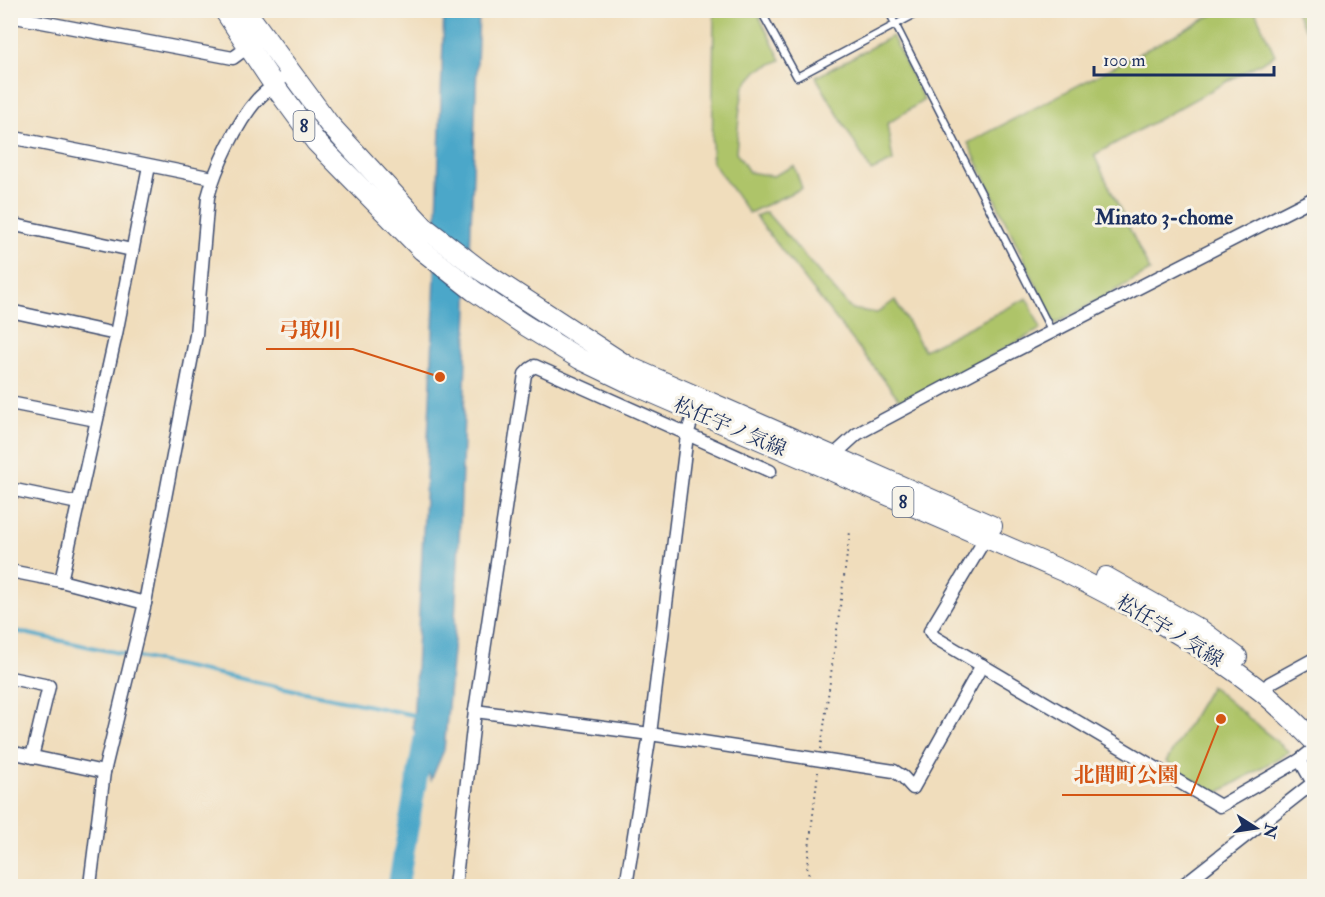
<svg xmlns="http://www.w3.org/2000/svg" width="1325" height="897" viewBox="0 0 1325 897" font-family="'IM FELL Double Pica','Noto Serif JP',serif">
	<rect width="100%" height="100%" fill="#f7f3e8"/>
	<filter id="ink" filterUnits="userSpaceOnUse"><feTurbulence type="fractalNoise" baseFrequency=".0167" numOctaves="2"/><feDisplacementMap in="SourceGraphic" scale="12" xChannelSelector="R" yChannelSelector="G"/><feConvolveMatrix kernelMatrix="1 2 1 2 8 2 1 2 1" color-interpolation-filters="sRGB"/></filter>
	<filter id="wash" filterUnits="userSpaceOnUse"><feTurbulence type="fractalNoise" baseFrequency=".008" numOctaves="4" result="noise"/><feDisplacementMap in="SourceGraphic" scale="24" xChannelSelector="R" yChannelSelector="G"/><feGaussianBlur stdDeviation="1.35" result="paint"/><feColorMatrix in="noise" values="0 0 0 0 0 0 0 0 0 0 0 0 0 0 0 0 0 1.4 0 .05"/><feComposite in="paint" operator="in"/></filter>
	<g filter="url(#wash)">
		<rect width="100%" height="100%" fill="#f0ddbc"/>
		<!-- green -->
		<g fill="#aec469" stroke="#647a64" stroke-width="1.5">
			<polygon points="714,11 762,11 758,14 781,60 758,70 744,86 740,107 736,152 749,172 773,176 794,166 802,188 749,213 712,162"/>
			<polygon points="1220,11 1255,11 1275,55 1094,155 1150,271 1055,324 968,143"/>
			<polygon points="1295,11 1314,11 1314,44"/>
			<polygon points="892,36 924,100 887,124 893,161 871,171 816,77"/>
			<polygon points="766,212 851,309 877,313 895,300 924,350 1027,298 1041,329 903,404 755,216"/>
			<polygon points="1211,686 1289,752 1216,794 1166,762"/>
		</g>
		<!-- water -->
		<polygon fill="#4ba7c9" stroke="#336b94" stroke-width="1.5" points="444,11 479,11 460,521 454,640 444,750 431,780 413,727 432,362"/>
		<g fill="none" stroke-linecap="round" stroke-linejoin="round">
			<!-- stream -->
			<polyline stroke="#4ba7c9" stroke-width="4" points="10,630 418,716"/>
			<!-- river -->
			<polyline stroke="#4ba7c9" stroke-width="21" points="398,886 426,727"/>
		</g>
	</g>
	<g filter="url(#ink)">
		<g fill="none" stroke-linecap="round" stroke-linejoin="round">
			<defs>
				<g id="lane">
					<polyline points="763,10 762,13 797,77 923,10"/>
					<polyline points="888,10 1052,332"/>
				</g>
				<g id="street">
					<polyline points="10,16 233,58 252,44"/>
					<polyline points="10,137 213,178"/>
					<polyline points="10,224 132,250"/>
					<polyline points="10,311 116,334"/>
					<polyline points="10,403 96,420"/>
					<polyline points="831,462 834,455 857,434 981,368 1314,198"/>
					<polyline points="10,489 78,503"/>
					<polyline points="988,534 930,631 934,637 1220,806 1300,760 1314,749"/>
					<polyline points="10,571 61,581 145,603"/>
					<polyline points="61,581 116,334 149,166"/>
					<polyline points="10,678 49,686 32,757"/>
					<polyline points="1263,692 1270,683 1314,659"/>
					<polyline points="475,711 650,734 894,771 903,777 913,788 982,665"/>
					<polyline points="10,752 104,772"/>
					<path d="M90 885 104 772 145 603 196 335 208 197C215 169 237 122 257 100 266 90 278 82 289 73"/>
					<polyline points="455,886 475,711 525,374 530,369 535,366 770,471"/>
					<polyline points="626,886 650,734 687,435 696,406"/>
					<polyline points="1182,886 1313,783 1300,760"/>
				</g>
				<g id="primary">
					<path d="M224 10 274 85 316 142 422 250 474 291 523 324 580 359 630 383 1065 572C1133 606 1200 643 1261 691 1280 706 1297 724 1314 741"/>
					<polyline points="245,10 329,124 424,227 480,270 627,366 992,526"/>
					<polyline points="1106,577 1202,631 1237,657"/>
				</g>
			</defs>
			<!-- lane casing -->
			<use href="#lane" stroke="#3b496c" stroke-width="9"/>
			<!-- street casing -->
			<use href="#street" stroke="#3b496c" stroke-width="15"/>
			<!-- primary casing -->
			<use href="#primary" stroke="#3b496c" stroke-width="22"/>
			<!-- path -->
			<g stroke="#3b496c" stroke-width="2" stroke-dasharray="1.5 4.5" stroke-linecap="butt">
				<polyline points="821,749 850,532"/>
				<polyline points="811,886 807,866 818,772"/>
			</g>
			<!-- lane -->
			<use href="#lane" stroke="#fff" stroke-width="6"/>
			<!-- street -->
			<use href="#street" stroke="#fff" stroke-width="12"/>
			<!-- primary -->
			<use href="#primary" stroke="#fff" stroke-width="20"/>
		</g>
	</g>
	<g text-anchor="middle" dominant-baseline="central" stroke-width="6" stroke-linejoin="round" paint-order="stroke">
		<!-- shield labels -->
		<g fill="#f7f3e8" stroke="#5d6a87" stroke-width="1.5">
			<rect x="293.5" y="111" width="21" height="30" rx="4.5"/>
			<rect x="892.5" y="487" width="21" height="30" rx="4.5"/>
		</g>
		<g font-size="18" font-weight="bold" fill="#1b2f5e">
			<text x="304" y="126">8</text>
			<text x="903" y="502">8</text>
		</g>
		<!-- street labels -->
		<g font-size="20" fill="#1b2f5e" stroke="#f7f3e8">
			<text transform="translate(730 427) rotate(23)">松任宇ノ気線</text>
			<text transform="translate(1170 631) rotate(31)">松任宇ノ気線</text>
		</g>
		<!-- neighbourhood labels -->
		<g font-size="21" font-weight="bold" fill="#1b2f5e" stroke="#f7f3e8">
			<text x="1164" y="217">Minato 3-chome</text>
		</g>
	</g>
	<!-- callouts -->
	<path fill="none" stroke="#d45514" stroke-width="2" d="M440 377L353 349H266M1221 719L1191 795H1062"/>
	<g fill="#d45514" stroke="#f7f3e8" stroke-width="2">
		<circle cx="440" cy="377" r="6"/>
		<circle cx="1221" cy="719" r="6"/>
	</g>
	<g font-size="21" text-anchor="middle" font-weight="bold" fill="#d45514" stroke="#f7f3e8" stroke-width="6" stroke-linejoin="round" paint-order="stroke">
		<text x="310" y="337">弓取川</text>
		<text x="1126" y="782">北間町公園</text>
	</g>
	<!-- margin -->
	<rect width="1325" height="897" fill="none" stroke="#f7f3e8" stroke-width="36"/>
	<!-- north arrow -->
	<g transform="translate(1256 828) rotate(102)" stroke="#f7f3e8" stroke-width="4.5" paint-order="stroke">
	<path d="M0-4.5L10 22L0 15L-10 22Z" fill="#1b2f5e"/>
	<text y="-9" font-size="16" font-weight="bold" text-anchor="middle" fill="#1b2f5e">N</text>
	</g>
	<!-- scale -->
	<path d="M1094 66v9h180v-9" fill="none" stroke="#1b2f5e" stroke-width="3"/>
	<text x="1103" y="66" font-size="18" fill="#1b2f5e" stroke="#f7f3e8" stroke-width="4.5" paint-order="stroke">100 m</text>
</svg>
